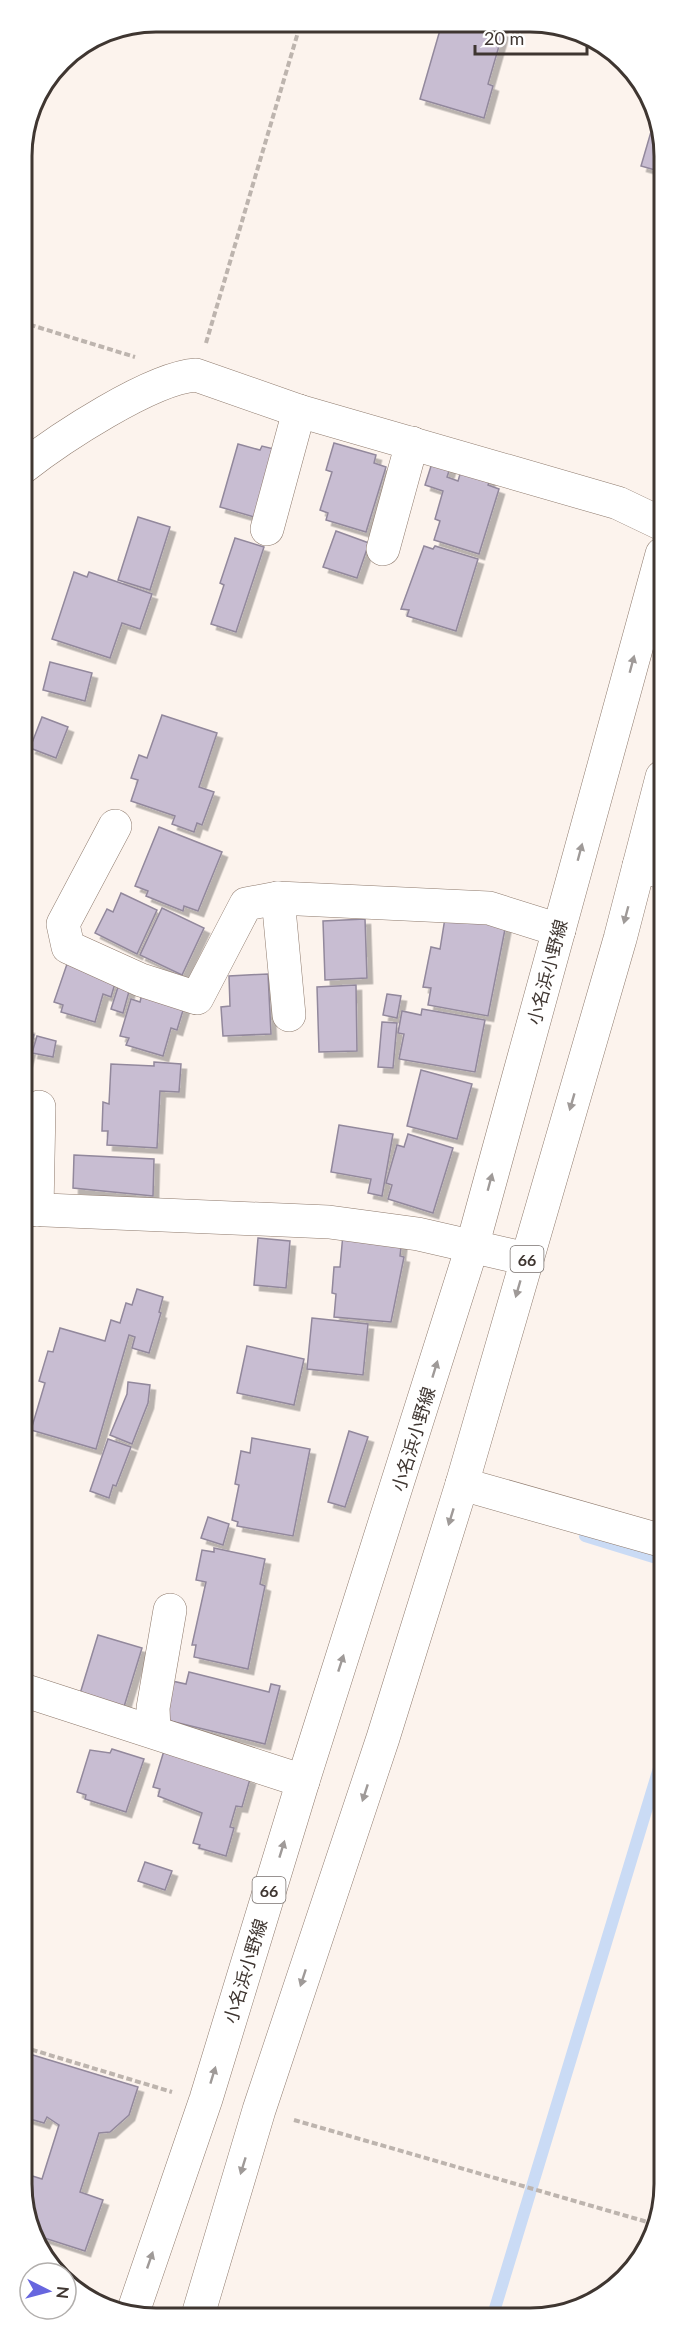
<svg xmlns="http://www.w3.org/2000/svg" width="685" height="2339" viewBox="0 0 685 2339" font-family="Lato,'Noto Sans JP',sans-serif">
	<defs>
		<filter id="shadow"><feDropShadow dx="5.5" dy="5.5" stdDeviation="0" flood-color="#0004"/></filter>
	</defs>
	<rect width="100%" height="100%" fill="#fcf3ed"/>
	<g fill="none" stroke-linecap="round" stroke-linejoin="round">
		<!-- stream -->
		<g stroke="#cadbf5" stroke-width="12">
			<polyline points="585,1536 663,1560"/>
			<polyline points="493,2315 663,1755"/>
		</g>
	</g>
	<!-- building -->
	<g fill="#c8bdd2" stroke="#92889c" stroke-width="1.5" filter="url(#shadow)">
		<polygon points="442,23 460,26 461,23 475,23 503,32 488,84 493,86 484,118 420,99"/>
		<polygon points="655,118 661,130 662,172 641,166"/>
		<polygon points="334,443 376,455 374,463 386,467 366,532 326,520 328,513 320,510 332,472 326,470"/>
		<polygon points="238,444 260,450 262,446 278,450 258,518 220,507"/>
		<polygon points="433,460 451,465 447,477 458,481 461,471 490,479 488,485 499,489 479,554 434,540 440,521 435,519 443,491 425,485"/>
		<polygon points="138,517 170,527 150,590 118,580"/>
		<polygon points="336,531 369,543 357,578 323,567"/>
		<polygon points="235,538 264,547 236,632 211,624 224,585 220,583"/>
		<polygon points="424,546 433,549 435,546 478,559 456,631 407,616 409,610 401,609"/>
		<polygon points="74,572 87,577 89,572 152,594 140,629 122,623 110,658 52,639"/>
		<polygon points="50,662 92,673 85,701 43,690"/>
		<polygon points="162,715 217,733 199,787 214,792 202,825 197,823 194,832 172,824 175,816 131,801 138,780 131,778 139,755 147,758"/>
		<polygon points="42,717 68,727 56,758 30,748"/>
		<polygon points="159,827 222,852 198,911 184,906 183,911 146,896 148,891 135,886"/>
		<polygon points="121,893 157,910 137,954 95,933 107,909 113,912"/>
		<polygon points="162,908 204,928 182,975 140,955"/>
		<polygon points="446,912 506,924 488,1016 428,1005 431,988 423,987 431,947 440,949"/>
		<polygon points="365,919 367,978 325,980 323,921"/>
		<polygon points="67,964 118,973 111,997 103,994 95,1022 61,1012 63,1005 54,1002"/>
		<polygon points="268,974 271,1034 223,1036 221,1007 230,1006 229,976"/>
		<polygon points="119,984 130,988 123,1013 111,1009"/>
		<polygon points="356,985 357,1051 319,1052 317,987"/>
		<polygon points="142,994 184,1007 177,1030 171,1028 163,1056 126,1045 129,1038 120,1036 131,999 140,1002"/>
		<polygon points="387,994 401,996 397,1018 383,1015"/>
		<polygon points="422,1009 485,1020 475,1072 399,1059 404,1034 398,1033 402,1011 421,1015"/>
		<polygon points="382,1022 397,1023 393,1068 378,1067"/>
		<polygon points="22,1027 29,1028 28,1032 34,1035 25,1067 22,1066"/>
		<polygon points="37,1036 56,1041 53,1057 32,1053"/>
		<polygon points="154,1062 181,1064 179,1092 160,1091 157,1148 107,1145 108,1131 102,1131 103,1102 109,1104 111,1064 154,1066"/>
		<polygon points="421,1070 472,1084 457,1139 407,1126"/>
		<polygon points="339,1125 393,1134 382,1196 368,1193 371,1179 331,1172"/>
		<polygon points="408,1134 453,1148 433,1213 388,1199 392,1185 386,1183 397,1145 404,1147"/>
		<polygon points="74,1155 154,1159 153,1196 73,1188"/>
		<polygon points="343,1234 402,1239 400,1256 404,1257 391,1322 334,1317 336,1294 332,1293 334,1267 340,1267"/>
		<polygon points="258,1238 290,1241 286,1288 254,1285"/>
		<polygon points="137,1289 163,1297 159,1312 161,1313 149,1353 132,1348 135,1337 129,1335 96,1449 31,1430 45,1383 39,1381 48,1351 53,1352 60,1328 105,1341 111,1320 120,1323 126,1303 132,1305"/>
		<polygon points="312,1318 368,1324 363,1375 307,1369"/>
		<polygon points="247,1346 304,1359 294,1405 237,1393"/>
		<polygon points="128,1382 150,1385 148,1403 132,1444 110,1435 127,1394"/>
		<polygon points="349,1431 368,1437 345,1507 328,1502"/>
		<polygon points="252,1438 310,1449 293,1536 237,1526 238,1522 232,1520 239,1485 235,1484 241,1451 250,1453"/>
		<polygon points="108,1439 131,1447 116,1486 113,1485 109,1498 90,1491"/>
		<polygon points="208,1517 229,1524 223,1545 201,1538"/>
		<polygon points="214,1548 265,1559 260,1584 265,1586 248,1669 194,1657 196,1645 192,1645 206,1582 196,1580 202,1550 214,1552"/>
		<polygon points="98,1635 142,1648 123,1710 79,1697"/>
		<polygon points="189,1672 269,1692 271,1684 280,1686 265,1744 162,1719 172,1681 186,1684"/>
		<polygon points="166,1744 250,1779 242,1807 236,1806 230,1827 234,1828 226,1856 199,1848 200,1845 193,1843 202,1813 158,1796 160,1789 153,1787"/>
		<polygon points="112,1749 144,1759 126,1812 85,1799 86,1795 77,1792 90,1750 110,1753"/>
		<polygon points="145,1862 172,1871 165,1890 138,1881"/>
		<polygon points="23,2052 138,2087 129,2115 110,2132 99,2133 80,2192 103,2200 85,2251 38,2236 24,2209 23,2173 42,2179 59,2125 47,2117 44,2123 23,2117"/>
	</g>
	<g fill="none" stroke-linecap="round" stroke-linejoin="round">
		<defs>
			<g id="minor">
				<path d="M22 468C59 439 151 378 196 375L299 411 618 503 662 524"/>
				<polyline points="267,529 299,411"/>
				<polyline points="383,549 412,443"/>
				<polyline points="115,826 63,924 68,947 141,980 197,998 246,904 278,898 489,908 559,930"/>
				<polyline points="639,866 662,872"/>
				<polyline points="278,898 289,1015"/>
				<polyline points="22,1209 329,1222 418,1234 527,1259"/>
				<polyline points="37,1210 39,1107"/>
				<polyline points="462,1484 663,1541"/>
				<polyline points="23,1690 303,1781"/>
				<polyline points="154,1731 153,1708 170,1610"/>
			</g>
			<g id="major">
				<polyline points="132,2315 206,2099 303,1781 472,1247 662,554"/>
				<polyline points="198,2315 259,2110 383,1738 462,1484 620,939 662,777"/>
			</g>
		</defs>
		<!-- minor casing -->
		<use href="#minor" stroke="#8e7a6d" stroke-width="34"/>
		<!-- major casing -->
		<use href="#major" stroke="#8e7a6d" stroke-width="34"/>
		<!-- path -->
		<g stroke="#bdb4ae" stroke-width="4" stroke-dasharray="6 3" stroke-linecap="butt">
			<polyline points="21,322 135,357"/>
			<polyline points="206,343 301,22"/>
			<polyline points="23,2047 172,2092"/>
			<polyline points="294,2120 651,2223"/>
		</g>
		<!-- minor -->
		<use href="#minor" stroke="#fff" stroke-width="33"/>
		<!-- major -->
		<use href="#major" stroke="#fff" stroke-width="33"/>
	</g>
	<!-- one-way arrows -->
	<defs><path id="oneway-solid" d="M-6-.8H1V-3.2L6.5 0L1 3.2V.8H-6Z" transform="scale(1.5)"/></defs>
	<g fill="#9f9a98">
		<use href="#oneway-solid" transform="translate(632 664) rotate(-75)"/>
		<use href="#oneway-solid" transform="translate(580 852) rotate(-75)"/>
		<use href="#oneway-solid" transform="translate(626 915) rotate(105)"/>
		<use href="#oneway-solid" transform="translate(572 1102) rotate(106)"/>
		<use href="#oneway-solid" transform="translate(490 1182) rotate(-75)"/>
		<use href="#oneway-solid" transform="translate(518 1289) rotate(106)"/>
		<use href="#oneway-solid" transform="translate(435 1369) rotate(-73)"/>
		<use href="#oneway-solid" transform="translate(451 1517) rotate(107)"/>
		<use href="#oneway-solid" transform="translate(341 1663) rotate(-72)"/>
		<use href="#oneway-solid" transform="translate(365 1793) rotate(108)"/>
		<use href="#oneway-solid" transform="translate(282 1849) rotate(-73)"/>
		<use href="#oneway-solid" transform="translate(303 1978) rotate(108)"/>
		<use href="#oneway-solid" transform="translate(213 2075) rotate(-73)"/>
		<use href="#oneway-solid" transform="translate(243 2166) rotate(107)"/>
		<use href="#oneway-solid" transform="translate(150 2260) rotate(-71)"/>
	</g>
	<g text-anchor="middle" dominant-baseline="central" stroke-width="6" stroke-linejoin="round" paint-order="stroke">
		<!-- shield labels -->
		<g fill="#fff" stroke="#79726f" stroke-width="1.5">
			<rect x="510.5" y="1246" width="33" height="26" rx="4.5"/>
			<rect x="252.5" y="1877" width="33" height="26" rx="4.5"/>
		</g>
		<g font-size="16" font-weight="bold" fill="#3f3631">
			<text x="527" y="1259">66</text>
			<text x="269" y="1890">66</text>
		</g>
		<!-- street labels -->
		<g font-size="18" fill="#3f3631" stroke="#fff">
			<text transform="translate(547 972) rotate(-75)">小名浜小野線</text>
			<text transform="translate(413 1439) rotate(-73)">小名浜小野線</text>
			<text transform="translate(245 1971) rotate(-73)">小名浜小野線</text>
		</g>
	</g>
	<!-- crop -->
	<path d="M0 0H685V2339H0ZM156 32H530A124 124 0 0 1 654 156V2184A124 124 0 0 1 530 2308H156A124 124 0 0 1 32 2184V156A124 124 0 0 1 156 32Z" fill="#fff" fill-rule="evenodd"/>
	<path fill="none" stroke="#3f3631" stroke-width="3" d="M156 32H530A124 124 0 0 1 654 156V2184A124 124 0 0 1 530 2308H156A124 124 0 0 1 32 2184V156A124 124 0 0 1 156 32Z"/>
	<!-- north arrow -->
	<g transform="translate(48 2291) rotate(96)"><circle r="28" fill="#ffffff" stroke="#b2afad" stroke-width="1.5"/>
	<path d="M0-4.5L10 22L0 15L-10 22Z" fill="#6766df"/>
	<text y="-9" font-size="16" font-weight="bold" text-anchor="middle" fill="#3f3631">N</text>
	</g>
	<!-- scale -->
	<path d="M475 45v9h112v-9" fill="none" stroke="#3f3631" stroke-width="3"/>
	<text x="484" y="45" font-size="18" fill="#3f3631" stroke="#ffffff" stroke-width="4.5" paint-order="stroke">20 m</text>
</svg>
